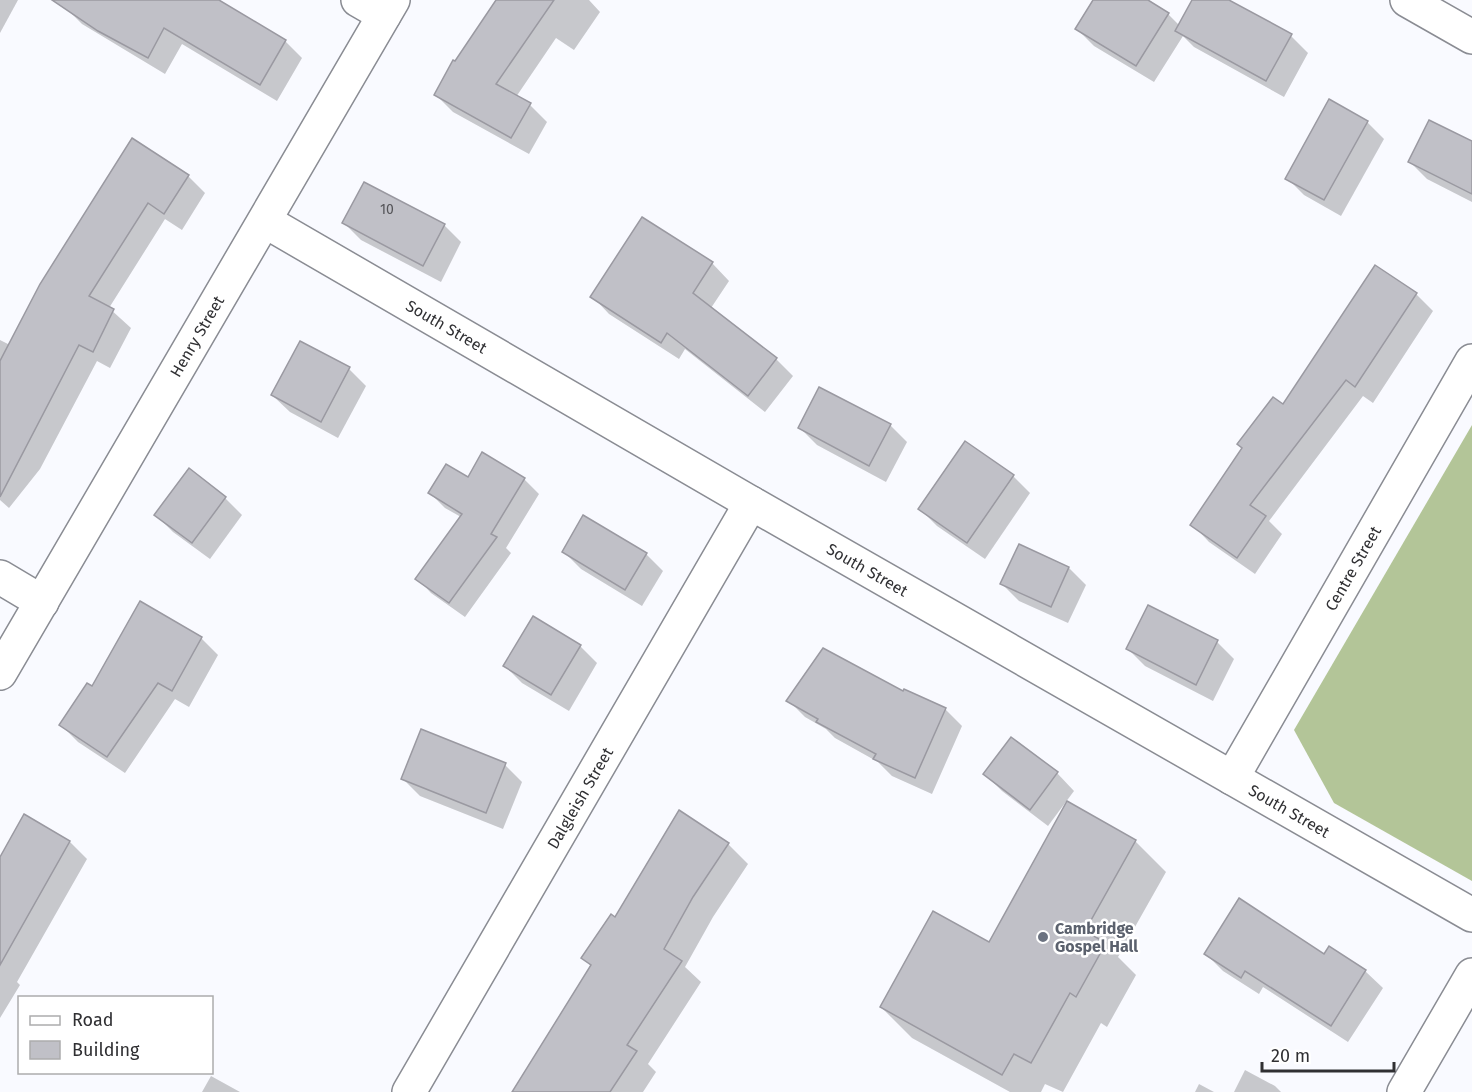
<svg xmlns="http://www.w3.org/2000/svg" width="1472" height="1092" viewBox="0 0 1472 1092" font-family="'Fira Sans',sans-serif">
	<rect width="100%" height="100%" fill="#f9faff"/>
	<!-- forest -->
	<polygon fill="#b3c598" points="1472,425 1472,881 1334,803 1294,730"/>
	<!-- shadow -->
	<g fill="#0003">
		<polygon points="0,0 18,0 0,33"/>
		<polygon points="69,0 193,0 285,41 302,58 277,101 182,44 165,74 82,24 65,7"/>
		<polygon points="498,0 589,0 600,12 574,50 556,38 516,97 530,105 547,122 529,154 453,112 436,95"/>
		<polygon points="1095,0 1145,0 1168,14 1180,26 1194,0 1226,0 1291,36 1308,53 1284,97 1194,47 1183,36 1154,82 1094,46 1077,29"/>
		<polygon points="1367,122 1384,139 1341,216 1304,195 1287,178"/>
		<polygon points="132,140 188,176 205,193 182,230 165,219 109,308 131,328 110,368 97,361 40,469 9,508 0,500 0,340 10,345"/>
		<polygon points="1472,143 1472,202 1427,179 1410,162"/>
		<polygon points="344,223 444,225 461,242 441,282 361,240"/>
		<polygon points="712,263 729,281 711,308 776,359 793,376 765,412 685,349 679,359 609,314 592,296"/>
		<polygon points="1375,267 1416,294 1433,311 1373,403 1363,396 1269,521 1282,534 1255,574 1209,542 1192,524 1244,449 1283,407"/>
		<polygon points="349,369 366,386 338,438 290,412 272,395"/>
		<polygon points="890,425 907,442 886,482 817,445 800,428"/>
		<polygon points="1013,476 1030,493 985,559 937,526 920,509"/>
		<polygon points="468,479 524,479 539,494 506,548 511,553 465,617 431,593 417,578 461,517 445,508 430,493"/>
		<polygon points="225,498 242,515 210,559 173,532 156,515"/>
		<polygon points="1019,546 1069,568 1086,585 1068,623 1019,601 1002,584"/>
		<polygon points="564,552 646,554 663,571 642,606 581,569"/>
		<polygon points="534,618 580,646 597,663 569,711 522,683 505,666"/>
		<polygon points="201,638 218,655 189,707 175,699 125,773 78,742 61,725 93,689"/>
		<polygon points="1217,642 1234,659 1213,701 1145,666 1128,649"/>
		<polygon points="788,700 945,709 962,726 932,794 892,776 878,762 835,738 826,729 805,717"/>
		<polygon points="505,765 522,782 503,829 420,796 403,779"/>
		<polygon points="1057,773 1074,791 1048,826 1002,791 985,774"/>
		<polygon points="24,816 70,842 87,859 17,982 20,985 0,1018 0,860"/>
		<polygon points="1135,841 1166,872 1118,957 1136,975 1107,1027 1101,1023 1063,1092 1045,1084 1041,1092 1010,1092 912,1038 881,1007 989,944"/>
		<polygon points="728,844 748,864 713,917 685,967 701,982 648,1064 656,1072 643,1092 514,1092 592,967 583,958 616,919"/>
		<polygon points="1206,954 1324,956 1365,971 1383,988 1348,1042 1263,987 1259,994 1223,971"/>
		<polygon points="1245,1070 1275,1086 1281,1092 1234,1092"/>
		<polygon points="211,1076 240,1092 202,1092"/>
		<polygon points="1199,1084 1214,1092 1195,1092"/>
	</g>
	<!-- building -->
	<g fill="#c0c0c7" stroke="#9a99a1" stroke-width="1.5">
		<polygon points="52,0 219,0 286,40 260,85 164,28 148,58 98,31"/>
		<polygon points="496,0 554,0 496,84 531,103 511,138 434,95 453,60 455,61"/>
		<polygon points="1093,0 1148,0 1169,13 1136,66 1075,29"/>
		<polygon points="1192,0 1229,0 1292,34 1266,81 1175,31"/>
		<polygon points="1329,99 1368,121 1324,200 1285,179"/>
		<polygon points="1429,120 1472,141 1472,194 1408,162"/>
		<polygon points="132,138 189,175 164,214 148,203 89,296 114,309 93,352 79,345 0,497 0,361 40,284"/>
		<polygon points="364,182 445,224 423,266 342,223"/>
		<polygon points="642,217 713,262 693,293 777,358 748,396 667,333 661,343 590,297"/>
		<polygon points="1375,265 1417,293 1355,387 1346,380 1250,505 1266,516 1237,558 1190,525 1242,448 1237,444 1273,397 1283,404"/>
		<polygon points="300,341 350,367 321,422 271,395"/>
		<polygon points="819,387 891,424 869,466 798,428"/>
		<polygon points="965,441 1014,475 967,543 918,509"/>
		<polygon points="482,452 525,478 491,534 497,537 449,603 415,579 462,514 428,493 446,464 468,477"/>
		<polygon points="189,468 226,497 192,543 154,515"/>
		<polygon points="583,515 647,553 625,590 562,552"/>
		<polygon points="1019,544 1069,567 1051,607 1000,584"/>
		<polygon points="140,601 202,637 172,691 158,683 107,757 59,725 87,683 92,686"/>
		<polygon points="1148,605 1218,640 1196,685 1126,649"/>
		<polygon points="533,616 581,645 551,695 503,666"/>
		<polygon points="823,648 903,691 904,689 946,708 915,778 873,759 876,754 816,722 818,719 786,701"/>
		<polygon points="421,729 506,763 486,813 401,779"/>
		<polygon points="1011,737 1058,772 1030,810 983,774"/>
		<polygon points="1067,801 1136,840 1085,931 1106,943 1076,997 1070,993 1031,1063 1014,1054 1002,1075 880,1007 933,911 989,942"/>
		<polygon points="679,810 729,843 693,897 664,949 682,961 627,1045 637,1051 610,1092 512,1092 591,965 581,958 611,914 615,917"/>
		<polygon points="24,814 70,841 0,965 0,857"/>
		<polygon points="1239,898 1324,954 1329,946 1366,970 1331,1026 1245,971 1241,978 1204,954"/>
	</g>
	<g fill="none" stroke-linecap="round" stroke-linejoin="round">
		<defs>
			<g id="street">
				<polyline points="358,0 384,15"/>
				<polyline points="1407,0 1472,37"/>
				<path id="s1" d="M265 221 751 503 1472 915"/>
				<polyline points="0,577 42,602"/>
				<path id="s2" d="M0 673 393 0"/>
				<path id="s3" d="M1232 778 1472 361"/>
				<path id="s4" d="M409 1092 751 503"/>
				<polyline points="1404,1092 1472,975"/>
			</g>
		</defs>
		<!-- street casing -->
		<use href="#street" stroke="#8a8c93" stroke-width="36"/>
		<!-- street -->
		<use href="#street" stroke="#fff" stroke-width="33"/>
	</g>
	<!-- markers -->
	<circle fill="#6b7280" stroke="#fff" stroke-width="2" cx="1043" cy="937" r="6"/>
	<g text-anchor="middle" dominant-baseline="central" stroke-width="5" stroke-linejoin="round" paint-order="stroke">
		<!-- number labels -->
		<g font-size="14" fill="#545458">
			<text x="387" y="209">10</text>
		</g>
		<!-- street labels -->
		<g font-size="16" fill="#303033" stroke="#fff">
			<text stroke="none"><textPath href="#s1" startOffset="210">South Street</textPath></text>
			<text stroke="none"><textPath href="#s2" startOffset="390">Henry Street</textPath></text>
			<text stroke="none"><textPath href="#s3" startOffset="242">Centre Street</textPath></text>
			<text stroke="none"><textPath href="#s1" startOffset="696">South Street</textPath></text>
			<text stroke="none"><textPath href="#s4" startOffset="340">Dalgleish Street</textPath></text>
			<text stroke="none"><textPath href="#s1" startOffset="1182">South Street</textPath></text>
		</g>
		<!-- worship labels -->
		<g font-size="16" font-weight="bold" fill="#5b616d" stroke="#fff" text-anchor="start">
			<text x="1055" y="928">Cambridge<tspan x="1055" dy="18">Gospel Hall</tspan></text>
		</g>
	</g>
	<!-- legend -->
	<rect x="18" y="996" width="195" height="78" fill="#ffffff" stroke="#acacad" stroke-width="1.5"/>
	<rect x="30" y="1016" width="30" height="9" fill="#ffffff" stroke="#acacad" stroke-width="1.5"/>
	<text x="72" y="1026" font-size="18" fill="#303033">Road</text>
	<rect x="30" y="1041" width="30" height="18" fill="#c0c0c7" stroke="#acacad" stroke-width="1.5"/>
	<text x="72" y="1056" font-size="18" fill="#303033">Building</text>
	<!-- scale -->
	<path d="M1262 1062v9h132v-9" fill="none" stroke="#303033" stroke-width="3"/>
	<text x="1271" y="1062" font-size="18" fill="#303033" stroke="#ffffff" stroke-width="4.5" paint-order="stroke">20 m</text>
</svg>
